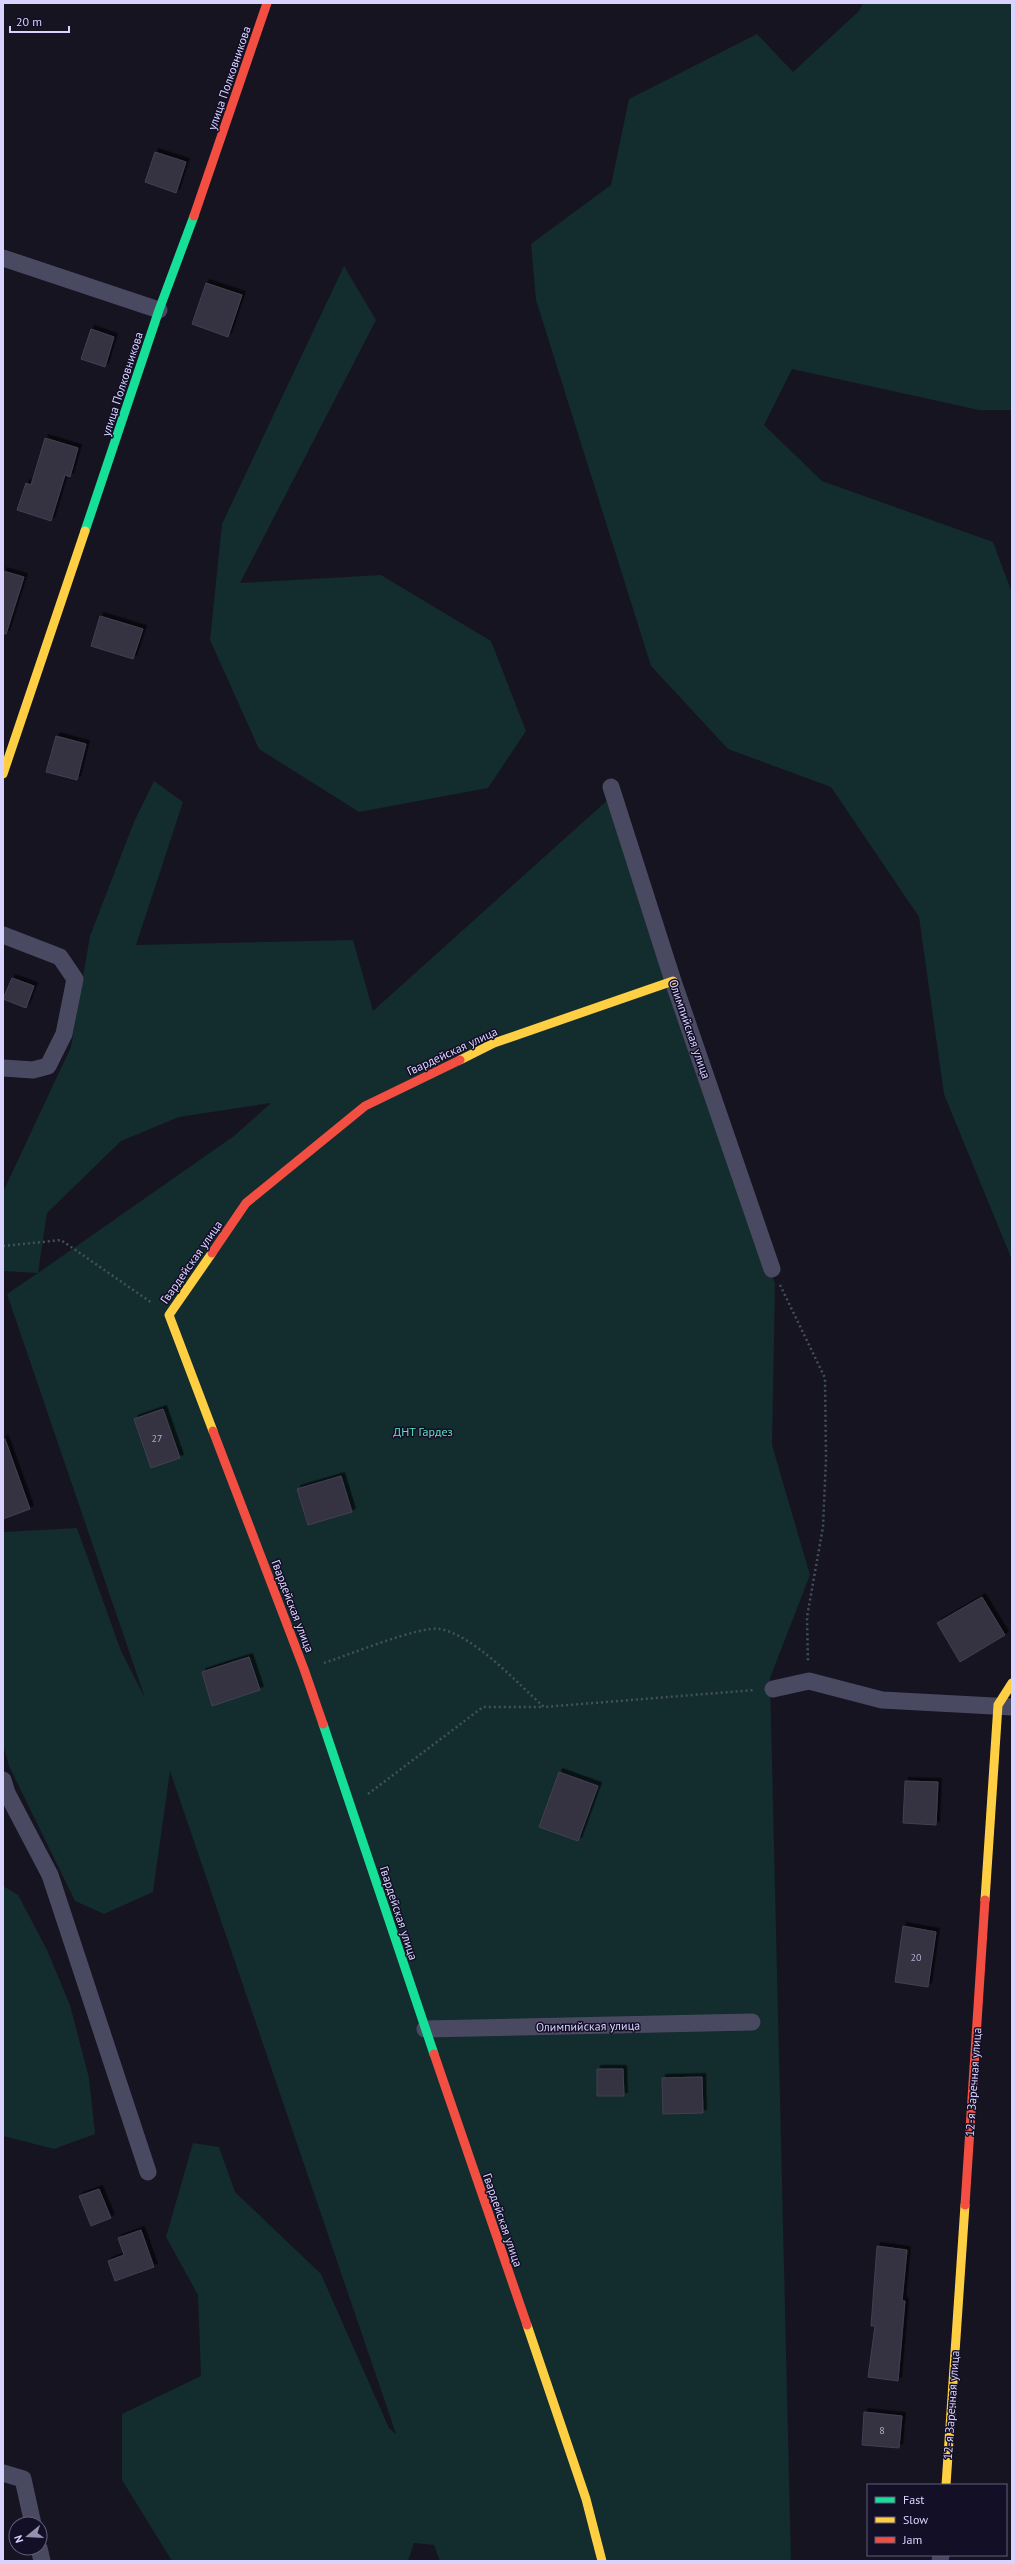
<svg xmlns="http://www.w3.org/2000/svg" width="1015" height="2564" viewBox="0 0 1015 2564" font-family="'PT Sans',sans-serif">
	<defs>
		<filter id="shadow"><feDropShadow dx="3.5" dy="-3.5" stdDeviation="0" flood-color="#0009"/></filter>
	</defs>
	<rect width="100%" height="100%" fill="#161421"/>
	<!-- green -->
	<g fill="#132c2d" fill-rule="evenodd">
		<polygon points="863,3 1012,3 1012,410 979,410 792,369 764,425 822,481 993,542 1012,593 1012,1260 944,1094 919,917 831,787 728,749 651,666 536,300 531,244 611,185 629,99 757,34 793,72 859,11"/>
		<polygon points="344,266 376,320 240,583 381,575 491,641 526,731 488,788 359,812 259,749 210,640 222,524"/>
		<path d="M154 781 183 802 136 945 353 940 373 1011 611 797 775 1284 772 1445 810 1575 770 1678 791 2561H440L434 2545 414 2543 408 2561H172L122 2480V2414L201 2376 198 2295 166 2237 193 2143 219 2147 235 2192 321 2274 389 2428 396 2434 170 1771 153 1892 104 1914 75 1901 9 1766 3 1744V1532L77 1528 121 1651 145 1698 7 1294 38 1273 3 1271V1192L71 1047 90 936 134 822ZM271 1103 234 1136 38 1273 47 1213 121 1141 179 1117Z"/>
		<polygon points="3,1886 18,1895 47,1950 70,2005 89,2078 95,2134 54,2149 3,2136"/>
	</g>
	<!-- building -->
	<g fill="#343243" stroke="#433f54" filter="url(#shadow)">
		<polygon points="155,152 186,162 176,193 145,182"/>
		<polygon points="206,283 242,295 228,337 192,324"/>
		<polygon points="91,329 114,337 105,367 81,359"/>
		<polygon points="45,438 78,448 70,477 65,475 51,521 17,510 26,483 31,485"/>
		<polygon points="3,571 24,577 6,634 3,634"/>
		<polygon points="100,616 143,629 133,659 91,646"/>
		<polygon points="56,736 86,744 77,780 46,772"/>
		<polygon points="12,978 34,986 26,1008 3,999"/>
		<polygon points="163,1409 180,1458 151,1468 134,1419"/>
		<polygon points="3,1439 5,1439 30,1509 3,1519"/>
		<polygon points="341,1476 352,1512 308,1525 297,1489"/>
		<polygon points="982,1597 1005,1635 960,1662 937,1623"/>
		<polygon points="249,1657 260,1690 212,1706 202,1672"/>
		<polygon points="559,1772 598,1786 578,1841 539,1827"/>
		<polygon points="905,1781 938,1782 936,1825 903,1823"/>
		<polygon points="903,1926 936,1932 928,1987 895,1982"/>
		<polygon points="597,2069 623,2069 624,2096 597,2096"/>
		<polygon points="702,2077 703,2113 663,2114 662,2078"/>
		<polygon points="99,2189 111,2218 91,2226 79,2196"/>
		<polygon points="141,2230 154,2267 115,2281 108,2261 124,2255 118,2238"/>
		<polygon points="877,2246 907,2250 902,2301 905,2301 898,2381 868,2377 875,2326 871,2326"/>
		<polygon points="864,2412 902,2416 899,2448 862,2445"/>
	</g>
	<g fill="none" stroke-linecap="round" stroke-linejoin="round">
		<!-- path -->
		<g stroke="#44505f" stroke-width="2.5" stroke-dasharray="2 3" stroke-linecap="butt">
			<polyline points="3,1246 61,1240 152,1303"/>
			<polyline points="780,1285 825,1378 826,1459 823,1527 807,1617 808,1663"/>
			<path d="M324 1663C346 1656 421 1625 440 1629 475 1636 517 1683 544 1707L755 1690"/>
			<polyline points="368,1794 483,1707 544,1707"/>
		</g>
		<!-- street -->
		<g stroke="#4a4962" stroke-width="17">
			<polyline points="3,258 159,310"/>
			<polyline points="611,787 673,981 772,1269"/>
			<polyline points="3,935 60,957 75,979 64,1034 48,1066 33,1070 3,1068"/>
			<polyline points="773,1689 809,1681 882,1700 1012,1707"/>
			<polyline points="3,1780 7,1793 50,1875 148,2172"/>
			<polyline points="425,2029 752,2022"/>
			<polyline points="3,2473 23,2479 33,2524"/>
			<polyline points="39,2548 42,2561"/>
			<polyline points="940,2561 941,2555"/>
		</g>
		<!-- fast -->
		<g stroke="#16e098" stroke-width="9">
			<polyline points="85,531 159,310 194,216"/>
			<polyline points="323,1724 434,2054"/>
		</g>
		<!-- slow -->
		<g stroke="#ffcf43" stroke-width="9">
			<polyline points="3,774 85,531"/>
			<polyline points="460,1060 494,1043 673,981"/>
			<polyline points="212,1253 169,1315 213,1431"/>
			<polyline points="985,1900 998,1705 1012,1683"/>
			<polyline points="527,2325 586,2499 602,2561"/>
			<polyline points="946,2485 965,2205"/>
		</g>
		<!-- jam -->
		<g stroke="#f24e42" stroke-width="9">
			<polyline points="194,216 267,3"/>
			<polyline points="212,1253 246,1203 365,1106 460,1060"/>
			<polyline points="213,1431 304,1669 323,1724"/>
			<polyline points="434,2054 527,2325"/>
			<polyline points="965,2205 985,1900"/>
		</g>
	</g>
	<g text-anchor="middle" dominant-baseline="central" stroke-width="3" stroke-linejoin="round" paint-order="stroke">
		<!-- number labels -->
		<g font-size="10" fill="#b0acd0">
			<text x="157" y="1438">27</text>
			<text x="916" y="1957">20</text>
			<text x="882" y="2430">8</text>
		</g>
		<!-- street labels -->
		<g font-size="12" fill="#d9d4ff" stroke="#130f26">
			<text transform="translate(229 78) rotate(-71)">улица Полковникова</text>
			<text transform="translate(122 384) rotate(-72)">улица Полковникова</text>
			<text transform="translate(690 1029) rotate(71)">Олимпийская улица</text>
			<text transform="translate(452 1051) rotate(-25)">Гвардейская улица</text>
			<text transform="translate(191 1262) rotate(-55)">Гвардейская улица</text>
			<text transform="translate(293 1606) rotate(69)">Гвардейская улица</text>
			<text transform="translate(399 1913) rotate(72)">Гвардейская улица</text>
			<text transform="translate(588 2026) rotate(-1)">Олимпийская улица</text>
			<text transform="translate(973 2082) rotate(-86)">12-я Заречная улица</text>
			<text transform="translate(503 2220) rotate(71)">Гвардейская улица</text>
			<text transform="translate(951 2405) rotate(-86)">12-я Заречная улица</text>
		</g>
		<!-- park labels -->
		<g font-size="12" fill="#5fe0c0" stroke="#130f26">
			<text x="423" y="1431">ДНТ Гардез</text>
		</g>
	</g>
	<!-- border -->
	<rect width="1015" height="2564" fill="none" stroke="#d9d4ff" stroke-width="8"/>
	<!-- legend -->
	<rect x="867" y="2484" width="140" height="72" fill="#130f26" stroke="#625e7d"/>
	<rect x="875" y="2497" width="20" height="6" fill="#16e098" stroke="#625e7d"/>
	<text x="903" y="2504" font-size="12" fill="#d9d4ff">Fast</text>
	<rect x="875" y="2517" width="20" height="6" fill="#ffcf43" stroke="#625e7d"/>
	<text x="903" y="2524" font-size="12" fill="#d9d4ff">Slow</text>
	<rect x="875" y="2537" width="20" height="6" fill="#f24e42" stroke="#625e7d"/>
	<text x="903" y="2544" font-size="12" fill="#d9d4ff">Jam</text>
	<!-- north arrow -->
	<g transform="translate(28 2536) rotate(252)"><circle r="19" fill="#130f26" stroke="#625e7d"/>
	<path d="M0-3L7 15L0 10L-7 15Z" fill="#9591b1"/>
	<text y="-6" font-size="11" font-weight="bold" text-anchor="middle" fill="#d9d4ff">N</text>
	</g>
	<!-- scale -->
	<path d="M10 26v6h59v-6" fill="none" stroke="#d9d4ff" stroke-width="2"/>
	<text x="16" y="26" font-size="12" fill="#d9d4ff" stroke="#130f26" stroke-width="3" paint-order="stroke">20 m</text>
</svg>
